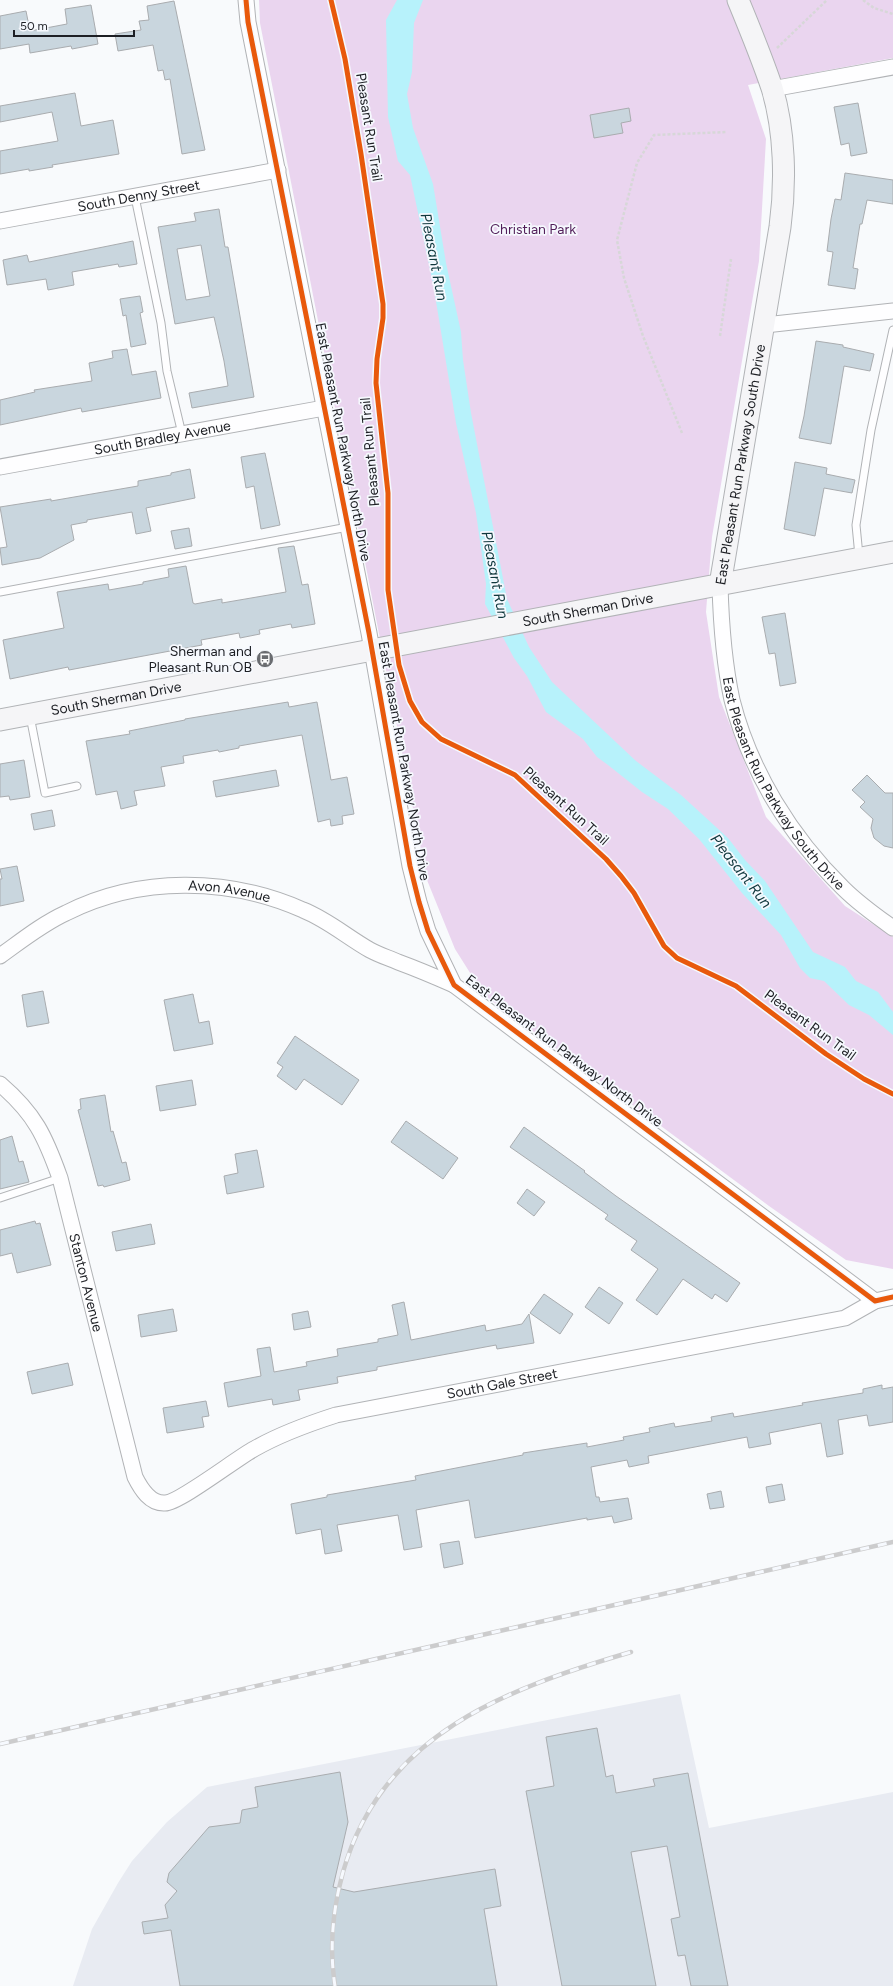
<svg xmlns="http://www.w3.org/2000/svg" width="893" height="1986" viewBox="0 0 893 1986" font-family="Figtree,sans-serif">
	<rect width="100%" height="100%" fill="#f8fafc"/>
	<!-- built -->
	<polygon fill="#e8ebf2" points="680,1694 709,1828 893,1792 893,1986 73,1986 92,1929 118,1883 132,1861 167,1822 207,1787"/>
	<!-- green -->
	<polygon fill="#ead5ef" points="259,0 893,0 893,58 748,85 766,139 759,261 712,537 706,612 719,697 766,817 845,906 893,937 893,1269 846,1260 769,1206 484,995 455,949 427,880 260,23"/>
	<!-- water -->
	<polygon fill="#b7f2fb" points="397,0 423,0 414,23 412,72 407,94 413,128 433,184 446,263 461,332 463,360 471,413 507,599 529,647 552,682 636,761 681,795 728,838 745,860 765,881 813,952 845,967 856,981 878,992 893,1012 893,1035 869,1015 849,1005 824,981 810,978 800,968 781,935 742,893 699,839 668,809 642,792 608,765 597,757 583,739 546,712 527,676 514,658 485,604 486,584 476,513 456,423 433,283 410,175 398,161 388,117 386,20"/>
	<!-- building -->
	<g fill="#c9d6de" stroke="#a9acaf" fill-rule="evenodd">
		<polygon points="174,1 205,150 182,154 170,79 165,80 163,70 158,71 153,45 118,51 115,34 141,30 139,21 149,20 147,6"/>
		<polygon points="91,5 98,44 72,49 71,46 30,53 29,44 0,49 0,16 26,11 30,31 67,24 65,9"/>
		<polygon points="75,93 81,126 113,120 119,154 52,165 53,167 29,171 29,169 0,174 0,151 58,141 52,112 0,122 0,106"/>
		<polygon points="858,103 867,153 851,156 849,143 841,145 834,107"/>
		<polygon points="629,108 631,121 621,123 623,133 594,138 590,115"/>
		<polygon points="845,173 893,180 893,204 867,200 862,224 860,224 853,268 858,269 855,289 828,285 833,252 827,251 831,219 835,199 841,200"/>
		<path d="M219 209 225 247H228L254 397 192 408 189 393 228 386 224 361 214 317 175 324 158 227 196 221 194 213ZM201 245 210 296 186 300 177 249Z"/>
		<polygon points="133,241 137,264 119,267 118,264 72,272 74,285 48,290 46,279 7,285 3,260 27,255 29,262"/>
		<polygon points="140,296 143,312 140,313 146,344 131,347 126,315 123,316 120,299"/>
		<polygon points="816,341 843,345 843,347 874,354 870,371 844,366 831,444 799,438 804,416"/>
		<polygon points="127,349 132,375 156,371 161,398 82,412 81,408 0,425 0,400 35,392 34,390 92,381 89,363 113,358 112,351"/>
		<polygon points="265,453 280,525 261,529 254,486 246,488 241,457"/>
		<polygon points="795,462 827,468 826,474 855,480 852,493 824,488 815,536 784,529"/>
		<polygon points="190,469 195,498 146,508 151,531 136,534 132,512 87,520 87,522 71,525 74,540 40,558 2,565 0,548 7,547 0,507 51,499 51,501 138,486 138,481 171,475 171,473"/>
		<polygon points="189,528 192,546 175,549 171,531"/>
		<polygon points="294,546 302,585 308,584 315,624 292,628 291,624 259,630 260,634 240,638 239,633 201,640 202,645 69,670 68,667 10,679 3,640 64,628 57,592 108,584 109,590 143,584 143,582 169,577 168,569 186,566 193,603 195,604 222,599 222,603 286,592 278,548"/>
		<polygon points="785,613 796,683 780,686 775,653 769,654 762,617"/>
		<polygon points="288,702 289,707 317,702 331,780 347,777 354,814 342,816 343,824 331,826 330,819 318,822 302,735 239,746 239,748 219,752 218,750 183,756 184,763 161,767 165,786 134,791 137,805 121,809 117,791 96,795 86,741 130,734 129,731 185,720 185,719"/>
		<polygon points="24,760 30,797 10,800 9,796 0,797 0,764"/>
		<polygon points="276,770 279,786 216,797 213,781"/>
		<polygon points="867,775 885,793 893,793 893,848 884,846 874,838 871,828 873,819 860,807 865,802 852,790"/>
		<polygon points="52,810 55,826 34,830 31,814"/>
		<polygon points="17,866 24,901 0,906 0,879 2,879 0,869"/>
		<polygon points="43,991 49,1023 27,1027 22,995"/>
		<polygon points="193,994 199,1023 209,1021 213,1044 174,1051 164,1000"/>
		<polygon points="295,1036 359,1080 342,1105 304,1079 296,1090 277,1076 283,1067 277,1063"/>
		<polygon points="192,1080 196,1105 160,1111 156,1086"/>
		<polygon points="105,1095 111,1132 113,1131 122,1163 126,1162 130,1180 104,1187 103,1185 98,1186 78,1110 81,1109 80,1099"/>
		<polygon points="406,1121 458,1158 443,1179 391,1142"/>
		<polygon points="524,1127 585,1171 584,1172 616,1196 740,1283 727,1302 715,1294 712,1299 683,1279 657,1315 636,1300 658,1269 631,1250 637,1241 605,1219 608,1215 510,1147"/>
		<polygon points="12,1136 19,1162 23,1161 29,1182 0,1189 0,1140"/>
		<polygon points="257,1150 264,1187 227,1194 224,1176 238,1173 235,1154"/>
		<polygon points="527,1189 545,1202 534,1216 517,1203"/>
		<polygon points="35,1221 36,1224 40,1223 51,1265 17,1273 12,1253 0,1256 0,1230"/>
		<polygon points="151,1224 155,1244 116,1251 112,1232"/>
		<polygon points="599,1287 623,1303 609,1324 585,1307"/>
		<polygon points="544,1294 573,1314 560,1334 530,1313"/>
		<polygon points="404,1302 411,1340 485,1325 486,1331 522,1324 529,1314 534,1343 497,1349 496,1345 377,1367 377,1370 337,1377 338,1383 298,1390 300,1400 273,1405 272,1399 228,1407 224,1383 261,1376 257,1349 270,1347 274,1372 307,1366 306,1362 338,1356 337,1349 378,1342 378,1339 398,1335 392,1305"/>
		<polygon points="173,1309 177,1331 141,1337 138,1315"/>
		<polygon points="308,1311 311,1327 294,1330 292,1314"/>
		<polygon points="68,1363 73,1385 32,1394 27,1372"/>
		<polygon points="882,1385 882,1389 893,1387 893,1422 869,1426 867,1415 838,1420 843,1454 827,1457 821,1423 769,1433 771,1444 749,1448 747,1437 648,1456 649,1463 629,1467 627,1460 591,1467 596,1497 599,1497 600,1502 628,1498 632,1519 614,1523 612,1516 587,1520 587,1518 475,1538 469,1500 416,1510 422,1547 404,1550 398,1515 337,1525 342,1551 325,1554 321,1529 296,1534 291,1504 327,1497 327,1495 416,1480 415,1476 523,1455 523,1453 587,1443 587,1447 624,1440 623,1437 650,1432 649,1428 674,1423 675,1427 712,1421 711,1417 733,1413 734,1417 803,1405 802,1403 863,1393 863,1389"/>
		<polygon points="206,1401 209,1416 202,1417 204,1427 167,1433 163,1408"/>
		<polygon points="782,1484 785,1500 769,1503 766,1487"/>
		<polygon points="721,1491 724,1507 710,1509 707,1494"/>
		<polygon points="459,1541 463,1564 444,1568 440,1544"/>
		<polygon points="597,1728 606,1777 613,1775 616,1793 655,1786 653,1779 688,1773 728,1986 691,1986 685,1955 678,1956 671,1919 680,1917 667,1846 631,1852 656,1986 562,1986 526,1791 554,1786 546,1737"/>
		<polygon points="340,1772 348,1822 333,1887 354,1892 495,1869 501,1906 484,1909 497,1986 180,1986 171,1930 144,1934 142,1922 168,1918 165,1905 177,1891 167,1882 169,1873 209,1827 240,1823 242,1810 258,1807 255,1787"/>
	</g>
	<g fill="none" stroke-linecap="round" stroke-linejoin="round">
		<defs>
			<g id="lane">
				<polyline points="135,197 161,323 167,371 182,434"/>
				<polyline points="859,556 856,525 871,430 893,330"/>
				<polyline points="0,592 348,527"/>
				<polyline points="30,716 45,793 77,786"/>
				<polyline points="0,1198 60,1178"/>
			</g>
			<g id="street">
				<polyline points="246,0 248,22 369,633 410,866 419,902 428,931 454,985 875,1301 893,1297"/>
				<polyline points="772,89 893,67"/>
				<path id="s1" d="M0 221 278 170"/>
				<polyline points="765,325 893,311"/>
				<path id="s2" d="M0 467 324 408"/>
				<path id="s3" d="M720 585C721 623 724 663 732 700 750 771 791 837 843 888 858 903 876 916 893 928"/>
				<path id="s4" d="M0 956C21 941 42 924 66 913 139 876 229 877 303 910 328 920 347 937 370 950 379 955 389 958 398 962 417 969 436 977 454 985"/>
				<path id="s5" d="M0 1084C35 1114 45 1136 60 1178L135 1477C141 1489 150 1504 165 1503 179 1503 237 1458 254 1449 280 1434 308 1424 336 1415L845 1318 875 1301"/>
			</g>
			<g id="secondary">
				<path id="s6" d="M720 585 780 227C786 183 785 131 772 88 762 58 750 29 738 0"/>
				<path id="s7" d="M0 720 893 552"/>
			</g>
		</defs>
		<!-- lane casing -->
		<use href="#lane" stroke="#b1b3b6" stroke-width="9"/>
		<!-- street casing -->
		<use href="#street" stroke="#b1b3b6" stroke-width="17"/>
		<!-- secondary casing -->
		<use href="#secondary" stroke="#b1b3b6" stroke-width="23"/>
		<!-- path -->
		<g stroke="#d7d7d8" stroke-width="2.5" stroke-dasharray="3 2" stroke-linecap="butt">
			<polyline points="863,0 874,8 893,14"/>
			<polyline points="777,48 827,0"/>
			<polyline points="720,336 731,259"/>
			<polyline points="682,433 643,336 624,278 617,240 637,163 654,135 727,132"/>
		</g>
		<!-- lane -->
		<use href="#lane" stroke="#fefeff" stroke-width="7"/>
		<!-- street -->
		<use href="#street" stroke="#fefeff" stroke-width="15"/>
		<!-- secondary -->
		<use href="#secondary" stroke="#f5f5f7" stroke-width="21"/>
		<defs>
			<g id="rail">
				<polyline points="0,1744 893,1542"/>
				<path d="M335 1986C329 1949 333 1908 343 1872 382 1734 506 1689 631 1652"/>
			</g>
		</defs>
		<!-- rail casing -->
		<use href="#rail" stroke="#cccccd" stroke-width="4.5"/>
		<!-- rail -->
		<use href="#rail" stroke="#f6f9fe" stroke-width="3" stroke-dasharray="9" stroke-linecap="butt"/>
		<defs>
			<g id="cycleway">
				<polyline points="246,0 248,22 369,633 410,866 419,902 428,931 454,985 875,1301 893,1297"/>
				<polyline points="331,0 345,59 361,154 383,304 383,318 377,359 376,383 388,493 388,590 399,665 410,701 422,722 441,739 515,775 606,859 621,876 634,893 664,946 677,958 736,986 826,1054 864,1079 893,1094"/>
			</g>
		</defs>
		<!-- cycleway casing -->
		<use href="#cycleway" stroke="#f6f9fe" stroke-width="8"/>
		<!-- cycleway -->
		<use href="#cycleway" stroke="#e8590c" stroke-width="5"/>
	</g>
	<!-- icons -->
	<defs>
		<symbol id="bus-disc" viewBox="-11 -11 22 22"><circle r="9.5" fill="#6a6c70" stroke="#f6f9fe"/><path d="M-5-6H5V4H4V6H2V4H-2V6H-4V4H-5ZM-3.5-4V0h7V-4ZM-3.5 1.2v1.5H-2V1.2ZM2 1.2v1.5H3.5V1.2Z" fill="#fff"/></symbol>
	</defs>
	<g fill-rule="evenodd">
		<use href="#bus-disc" x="255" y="649" width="20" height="20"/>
	</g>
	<g text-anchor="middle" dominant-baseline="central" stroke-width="3.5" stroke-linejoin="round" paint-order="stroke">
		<!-- street labels -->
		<g font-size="14" fill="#1d1f24" stroke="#f6f9fe">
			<text transform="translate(369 127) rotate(81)">Pleasant Run Trail</text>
			<text stroke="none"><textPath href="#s1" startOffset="141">South Denny Street</textPath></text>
			<text stroke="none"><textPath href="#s2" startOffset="165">South Bradley Avenue</textPath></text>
			<text transform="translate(343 442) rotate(79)">East Pleasant Run Parkway North Drive</text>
			<text transform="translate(370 452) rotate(-95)">Pleasant Run Trail</text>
			<text stroke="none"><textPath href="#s6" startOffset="122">East Pleasant Run Parkway South Drive</textPath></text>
			<text stroke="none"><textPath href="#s7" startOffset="598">South Sherman Drive</textPath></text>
			<text stroke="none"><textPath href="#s7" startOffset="118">South Sherman Drive</textPath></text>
			<text transform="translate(404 761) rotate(80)">East Pleasant Run Parkway North Drive</text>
			<text stroke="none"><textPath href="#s3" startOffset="214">East Pleasant Run Parkway South Drive</textPath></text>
			<text transform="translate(566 806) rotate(42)">Pleasant Run Trail</text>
			<text stroke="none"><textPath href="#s4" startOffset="247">Avon Avenue</textPath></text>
			<text transform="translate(810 1025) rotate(36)">Pleasant Run Trail</text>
			<text transform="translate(564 1051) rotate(37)">East Pleasant Run Parkway North Drive</text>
			<text stroke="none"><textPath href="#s5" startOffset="221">Stanton Avenue</textPath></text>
			<text stroke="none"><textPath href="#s5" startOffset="826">South Gale Street</textPath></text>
		</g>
		<!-- park labels -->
		<g font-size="14" fill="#521f5a" stroke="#f6f9fe">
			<text x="533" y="229">Christian Park</text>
		</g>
		<!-- poi labels -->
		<g font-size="14" fill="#1d1f24" stroke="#f6f9fe" text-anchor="end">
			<text x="252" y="651">Sherman and<tspan x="252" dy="16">Pleasant Run OB</tspan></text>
		</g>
		<!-- water labels -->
		<g font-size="15" font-style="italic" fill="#0f383d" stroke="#f6f9fe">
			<text transform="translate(434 257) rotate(79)">Pleasant Run</text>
			<text transform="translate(495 575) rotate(79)">Pleasant Run</text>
			<text transform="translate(741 871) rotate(52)">Pleasant Run</text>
		</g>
	</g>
	<!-- scale -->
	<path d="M14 30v6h120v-6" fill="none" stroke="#1d1f24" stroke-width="2"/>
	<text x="20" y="30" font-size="12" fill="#1d1f24" stroke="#f6f9fe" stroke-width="3" paint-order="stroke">50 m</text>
</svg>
